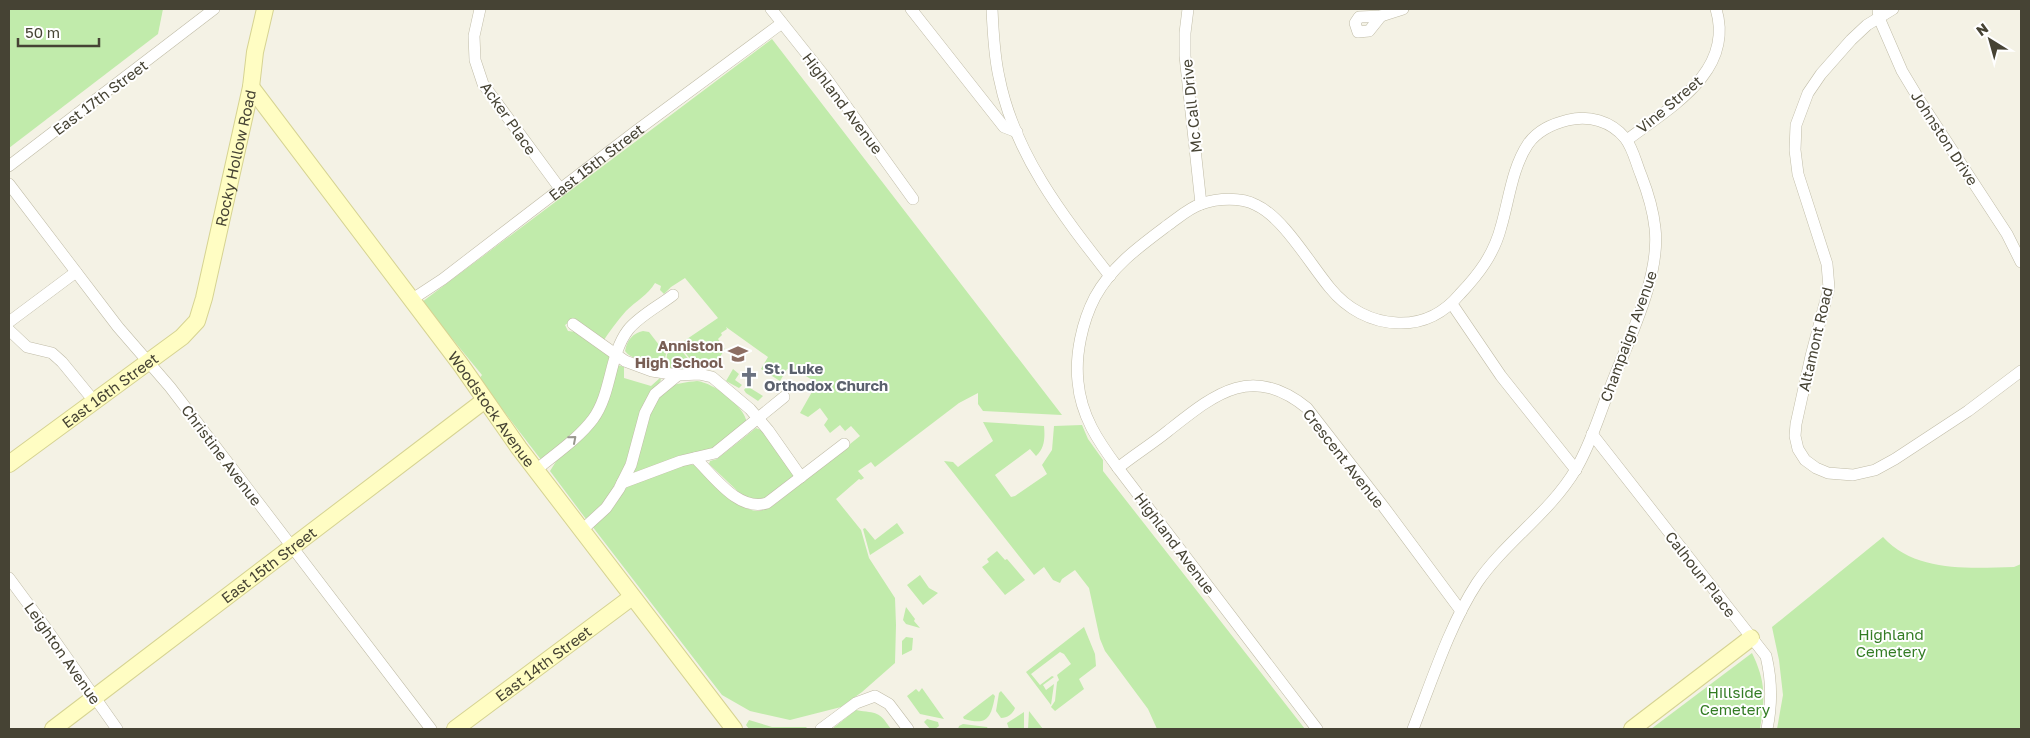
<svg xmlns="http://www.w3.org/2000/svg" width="2030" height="738" viewBox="0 0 2030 738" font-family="'Golos Text',sans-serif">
	<rect width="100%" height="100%" fill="#f4f2e5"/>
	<!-- green -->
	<g fill="#c1ebab">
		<polygon points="9,9 163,9 158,34 9,148"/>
		<path d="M772 39 1062 415 983 411 978 404V393L959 403 875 467 871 462 858 471 864 478 861 480 859 479 836 499 861 530 869 558 895 598 896 625 895 663 862 692 841 707 790 720 750 711 722 695 592 526 630 484 688 464 695 465C709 478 739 512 759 511 765 510 769 507 774 505L860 436 851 426 845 431 840 425 830 433 824 425 828 419 820 408 808 417 800 413 817 383 798 371 787 369 780 381 761 369 768 357 726 327 727 329 721 333 722 335 718 339 725 349 716 363 710 359 702 365 696 366 682 349 686 345 684 341 718 318 685 278 671 287 664 294 660 290 661 286 655 283C648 295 636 301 626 311 617 321 609 332 602 343L574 319 565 325 568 331 576 332 612 357C606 376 602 399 590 416 578 434 558 447 542 461L479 379 482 375 422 302Z"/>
		<path d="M643 331 649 332 666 354 663 366 658 365V362C647 360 631 360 625 351 627 340 633 333 643 331Z"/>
		<polygon points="682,343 683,345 680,349 696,368 694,369 677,371 666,367 667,354"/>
		<polygon points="618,365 624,367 624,378 651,386 660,378 661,380 645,402 622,474 605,503 586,519 550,471 560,455 586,432"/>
		<polygon points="733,369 739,374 735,380 742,385 739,388 726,381"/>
		<path d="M697 381C714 383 744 405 747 423L719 446 631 476C638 452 646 404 667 389 675 383 687 382 697 381Z"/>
		<polygon points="747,386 763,396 758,401 746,393 744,390"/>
		<path d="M983 422 1044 426C1045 437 1045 448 1036 456L1030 449 995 475 1011 497 1015 496 1047 474 1042 465 1052 450 1054 426 1082 425 1088 439 1103 460V471L1305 729H1157L1148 709 1105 651 1100 639 1089 588 1075 570 1062 579 1060 583 1053 580 1044 567 1034 575 944 461 953 462 958 467 993 441Z"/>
		<polygon points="756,428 763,431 794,476 765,499 747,500 709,464 710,461 717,459"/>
		<polygon points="897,523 904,533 870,555 863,529 865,528 875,540"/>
		<path d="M1883 537C1916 573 1970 568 2014 567L2021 564V727L2018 729H1777L1783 695 1779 660 1772 627Z"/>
		<polygon points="997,551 1005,560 1007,559 1025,580 1005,595 982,567 989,562 987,559"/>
		<polygon points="920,575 929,588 938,593 923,605 907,585"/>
		<polygon points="906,607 915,619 914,621 920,628 906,624 903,620"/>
		<polygon points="1084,627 1095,654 1096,666 1079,679 1084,689 1055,711 1051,707 1055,701 1057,682 1059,680 1057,675 1071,664 1064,654 1060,652 1031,674 1040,685 1052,676 1054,677 1043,685 1046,690 1054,684 1051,705 1026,672"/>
		<polygon points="906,637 913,638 912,650 902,655 902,641"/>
		<path d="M1752 653C1766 682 1765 698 1760 729H1651Z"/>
		<polygon points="922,688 944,719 920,714 907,696 916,689 919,692"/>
		<path d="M1001 691 1015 708C1013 714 1007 718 1001 718L996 711 999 693Z"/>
		<path d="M993 694 995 696C991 717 988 726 964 719L963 717Z"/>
		<path d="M856 710C878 714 878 710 891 729H832Z"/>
		<polygon points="1029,711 1043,729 1028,729"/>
		<polygon points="1024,712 1024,729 1009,729 1007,723"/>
		<polygon points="927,719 938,722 939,726 935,729 930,729 924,722"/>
		<polygon points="749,720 772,727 806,727 808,729 749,729 746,725"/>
		<polygon points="963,724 987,727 988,729 958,729 959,726"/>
	</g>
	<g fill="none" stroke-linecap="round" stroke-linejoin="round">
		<defs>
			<g id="street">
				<polyline points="480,9 474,36 475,60 483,84 561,190"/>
				<polyline points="771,9 826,78 913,199"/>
				<polyline points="911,9 1004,127 1017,132"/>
				<path d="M992 9C993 32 994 55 999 77 1014 154 1063 216 1110 276"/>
				<polyline points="1188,9 1185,33 1185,56 1201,204"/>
				<polyline points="1878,9 1879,18 1902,71 1920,101 2007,234 2021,262"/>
				<polyline points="1893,9 1867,25 1851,40 1821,74 1808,93 1796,125 1795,150 1798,174 1827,264 1829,288 1811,356 1796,424 1795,436 1798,449 1805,460 1816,468 1828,473 1853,475 1875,470 1895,459 1968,411 2021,371"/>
				<polygon points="1381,16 1369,31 1358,32 1355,23 1359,17"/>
				<polyline points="1381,16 1403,9"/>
				<path d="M1627 140C1669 108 1735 72 1716 9"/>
				<polyline points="9,166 214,9"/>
				<polyline points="9,184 118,327 170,387 431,729"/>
				<path id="s1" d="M411 300 443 279 636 131 782 23"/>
				<polyline points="1452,304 1501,376 1576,470"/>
				<polyline points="9,322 76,272"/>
				<polyline points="573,324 625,361 652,371 678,375 699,374 712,377 750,409 768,430 801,477"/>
				<polyline points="9,330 27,347 52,353 62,362 94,401"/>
				<path d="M1592 434 1766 656C1772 681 1772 705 1767 729"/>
				<path d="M695 458C714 476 738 512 767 503L844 444"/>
				<path d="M1118 468C1134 455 1152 444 1168 431 1215 394 1251 363 1307 408L1383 506 1461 611"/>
				<path d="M536 470C555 454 578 439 593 419 612 393 609 355 628 330 639 316 659 306 673 295"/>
				<polyline points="622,483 681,461 715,453 784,397"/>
				<polyline points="582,530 606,508 619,489 631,465 645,413 655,394 678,375"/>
				<polyline points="9,578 43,624 117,729"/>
				<polyline points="821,729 856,703 875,696 889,704 908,729"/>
				<path d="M1317 729 1118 468C1098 441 1081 416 1078 382 1075 355 1082 322 1095 297 1112 266 1140 246 1168 225 1178 218 1189 208 1201 204 1218 198 1241 197 1256 205 1283 217 1310 264 1330 288 1347 309 1371 322 1398 323 1423 324 1444 313 1460 294 1479 274 1494 254 1501 227 1509 200 1512 168 1528 144 1538 130 1552 124 1568 120 1589 115 1611 121 1625 138 1633 148 1636 163 1641 175 1648 193 1653 209 1655 228 1661 277 1627 343 1610 388 1599 415 1591 444 1576 469 1550 513 1505 542 1477 583 1450 624 1431 683 1413 729"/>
			</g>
			<g id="secondary">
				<path id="s2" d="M251 87 461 365 519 448 734 729"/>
				<path id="s3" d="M9 464 182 337 197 321 204 298 251 87 255 52 265 9"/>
				<path id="s4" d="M53 729 485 400"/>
				<path id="s5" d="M455 729 632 597"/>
				<polyline points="1632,729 1751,638"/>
			</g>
		</defs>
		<!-- street casing -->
		<use href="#street" stroke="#c0bca7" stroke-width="12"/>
		<!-- secondary casing -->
		<use href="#secondary" stroke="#d6d392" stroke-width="18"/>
		<!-- street -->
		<use href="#street" stroke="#fff" stroke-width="11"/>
		<!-- secondary -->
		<use href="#secondary" stroke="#fffdc3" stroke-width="16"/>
	</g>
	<!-- one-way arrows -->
	<defs><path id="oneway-chevron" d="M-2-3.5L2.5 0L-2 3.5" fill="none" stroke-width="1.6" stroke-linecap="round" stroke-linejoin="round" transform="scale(1.25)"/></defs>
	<use stroke="#99988f" href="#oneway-chevron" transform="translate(573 439) rotate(-41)"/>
	<!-- icons -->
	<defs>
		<symbol id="school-bare" viewBox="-9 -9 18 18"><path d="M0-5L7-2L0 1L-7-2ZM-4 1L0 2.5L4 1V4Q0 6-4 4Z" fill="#8d6e63" stroke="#fff" stroke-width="2.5" paint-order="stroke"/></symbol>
		<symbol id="church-bare" viewBox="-9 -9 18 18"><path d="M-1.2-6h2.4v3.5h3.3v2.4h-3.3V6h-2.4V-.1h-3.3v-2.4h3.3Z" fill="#6b7280" stroke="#fff" stroke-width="2.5" paint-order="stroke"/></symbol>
	</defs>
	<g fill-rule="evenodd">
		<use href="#school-bare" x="724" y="340" width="28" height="28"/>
		<use href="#church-bare" x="735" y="363" width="28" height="28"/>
	</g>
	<g text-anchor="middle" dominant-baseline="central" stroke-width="4" stroke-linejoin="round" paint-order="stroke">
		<!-- street labels -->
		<g font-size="15" fill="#464334" stroke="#fff">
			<text transform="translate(100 97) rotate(-37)">East 17th Street</text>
			<text transform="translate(843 103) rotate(53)">Highland Avenue</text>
			<text transform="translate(1669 104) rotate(-40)">Vine Street</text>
			<text transform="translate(1191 106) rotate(-96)">Mc Call Drive</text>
			<text transform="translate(509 118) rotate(55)">Acker Place</text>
			<text transform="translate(1945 138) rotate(57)">Johnston Drive</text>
			<text stroke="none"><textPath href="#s3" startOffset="404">Rocky Hollow Road</textPath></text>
			<text stroke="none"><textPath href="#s1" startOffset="231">East 15th Street</textPath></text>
			<text transform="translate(1628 336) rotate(-70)">Champaign Avenue</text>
			<text transform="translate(1815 339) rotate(-77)">Altamont Road</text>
			<text stroke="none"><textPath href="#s3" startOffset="125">East 16th Street</textPath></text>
			<text stroke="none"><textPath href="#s2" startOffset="402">Woodstock Avenue</textPath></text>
			<text transform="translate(222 455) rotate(53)">Christine Avenue</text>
			<text transform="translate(1344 458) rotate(52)">Crescent Avenue</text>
			<text transform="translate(1175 543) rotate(53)">Highland Avenue</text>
			<text stroke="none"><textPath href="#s4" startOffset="271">East 15th Street</textPath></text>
			<text transform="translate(1701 574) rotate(52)">Calhoun Place</text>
			<text transform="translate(63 653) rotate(55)">Leighton Avenue</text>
			<text stroke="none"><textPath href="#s5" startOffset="110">East 14th Street</textPath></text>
		</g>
		<!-- education labels -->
		<g font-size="15" font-weight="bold" fill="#785e54" stroke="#fff" text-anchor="end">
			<text x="723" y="345">Anniston<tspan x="723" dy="17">High School</tspan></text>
		</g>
		<!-- worship labels -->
		<g font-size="15" font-weight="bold" fill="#5b616d" stroke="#fff" text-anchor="start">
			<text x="764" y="368">St. Luke<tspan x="764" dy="17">Orthodox Church</tspan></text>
		</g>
		<!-- park labels -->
		<g font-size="15" fill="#337c24" stroke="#fff">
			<text x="1891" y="634">Highland<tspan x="1891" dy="17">Cemetery</tspan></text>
			<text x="1735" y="692">Hillside<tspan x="1735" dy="17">Cemetery</tspan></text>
		</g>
	</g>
	<!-- border -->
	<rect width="2030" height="738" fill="none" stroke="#464334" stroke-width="20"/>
	<!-- north arrow -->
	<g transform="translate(1990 40) rotate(323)" stroke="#ffffff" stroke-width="4" paint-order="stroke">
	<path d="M0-4L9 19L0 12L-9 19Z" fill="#464334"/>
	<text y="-8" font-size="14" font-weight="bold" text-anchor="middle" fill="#464334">N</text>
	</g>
	<!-- scale -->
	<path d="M18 38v8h81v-8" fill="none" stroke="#464334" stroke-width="2.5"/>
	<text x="25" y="38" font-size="15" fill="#464334" stroke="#ffffff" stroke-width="4" paint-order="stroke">50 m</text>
</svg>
